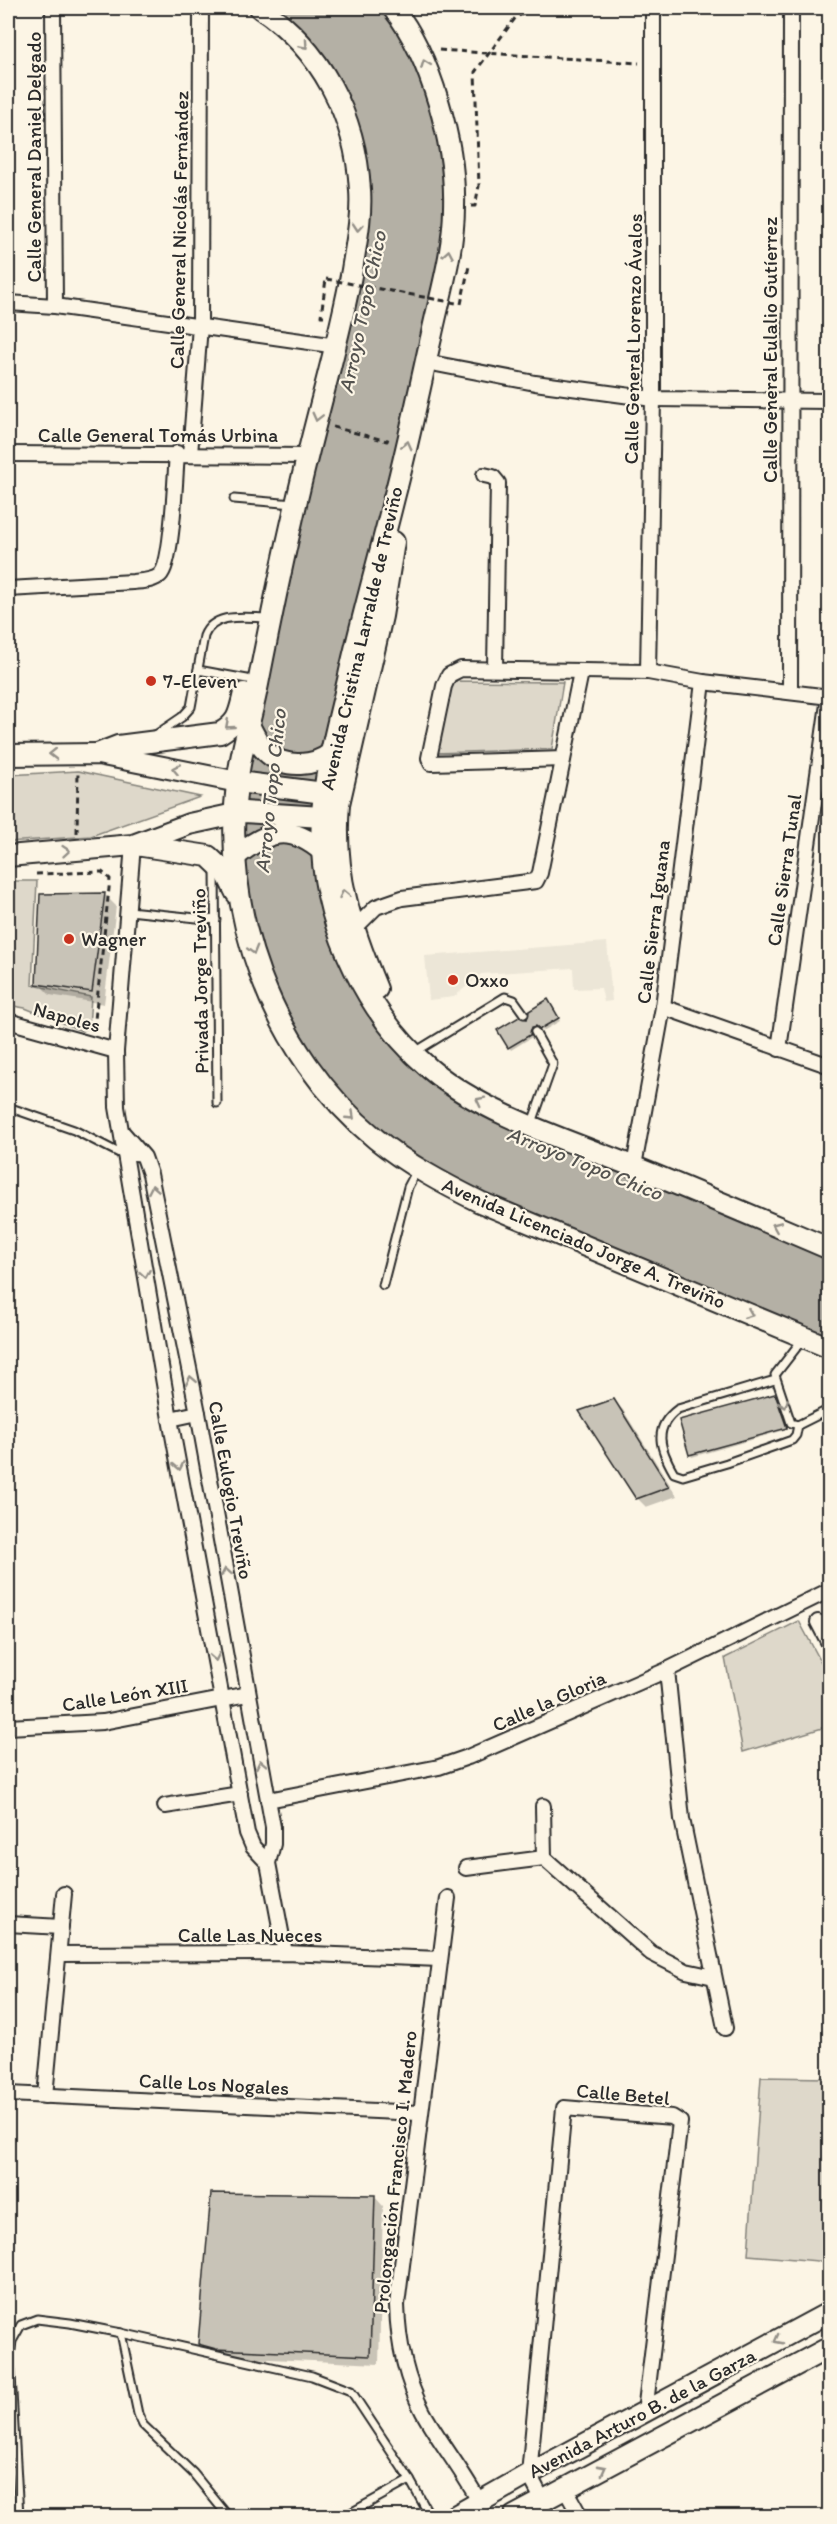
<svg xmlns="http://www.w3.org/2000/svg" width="837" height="2524" viewBox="0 0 837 2524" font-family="Itim,sans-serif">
	<rect width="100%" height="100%" fill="#fcf5e5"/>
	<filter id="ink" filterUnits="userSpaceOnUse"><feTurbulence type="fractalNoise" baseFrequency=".0167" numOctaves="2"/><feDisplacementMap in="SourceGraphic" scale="12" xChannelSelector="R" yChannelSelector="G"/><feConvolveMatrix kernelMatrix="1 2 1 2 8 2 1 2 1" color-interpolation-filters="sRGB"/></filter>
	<g filter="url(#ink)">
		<!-- built -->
		<polygon fill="#ece6d7" points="607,942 612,1001 604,1002 601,988 574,989 573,968 481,974 454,997 429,1000 425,956"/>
		<!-- green -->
		<g fill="#ded8ca" stroke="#84827a" stroke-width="1.5">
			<polygon points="449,681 563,682 552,749 435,753"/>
			<polygon points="78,771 200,797 91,836 8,842 8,775"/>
			<polygon points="8,881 37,881 32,985 91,997 89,1027 82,1031 25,1008 8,1005"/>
			<polygon points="799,1621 829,1677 829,1726 743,1752 725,1658"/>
			<polygon points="761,2077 829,2078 829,2262 748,2255"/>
		</g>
		<!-- water -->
		<polygon fill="#b4b0a5" stroke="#7d7b74" stroke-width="1.5" points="260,8 393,8 419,49 455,204 331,753 361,983 440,1077 829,1249 829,1348 418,1168 306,1063 250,941 236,813 360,190 329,81"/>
		<!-- shadow -->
		<g fill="#0003">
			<polygon points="104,894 116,906 104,1004 50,995 38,983"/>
			<polygon points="550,1003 560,1021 543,1031 539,1028 534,1030 532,1037 511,1050 509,1047 528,1021"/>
			<polygon points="775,1396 788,1429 692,1457 690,1454"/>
			<polygon points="614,1401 623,1410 677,1496 646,1507 637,1498"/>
			<polygon points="374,2196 383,2206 379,2364 227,2357 209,2353 199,2344"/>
		</g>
		<!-- building -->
		<g fill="#c8c3b7" stroke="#2b2b2b" stroke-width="1.5">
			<polygon points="105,893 92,992 36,984 40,894"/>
			<polygon points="548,999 559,1018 540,1029 536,1026 532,1027 530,1035 508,1048 497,1030 519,1017 527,1019 529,1011"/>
			<polygon points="775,1394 787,1428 689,1455 679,1420"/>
			<polygon points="614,1399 669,1487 636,1499 579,1411"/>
			<polygon points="211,2193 375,2195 370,2356 216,2349 198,2344"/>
		</g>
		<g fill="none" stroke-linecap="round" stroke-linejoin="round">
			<defs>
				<g id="lane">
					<polyline points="234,499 294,504"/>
					<polyline points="198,670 247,679"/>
					<path d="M157 734 182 717 191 707 204 636C214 611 247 618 269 618"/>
					<polyline points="215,868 217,1103"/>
					<polyline points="129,911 216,920"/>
					<polyline points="415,1052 505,997 514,1000 524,1014"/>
					<polyline points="8,1107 74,1130 125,1156 142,1157"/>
					<polyline points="532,1123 553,1064 535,1032"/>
					<polyline points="383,1285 408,1187 417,1170"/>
					<polyline points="803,1339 775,1375 791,1423 798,1425 830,1409"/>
					<path d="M775 1380 678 1409C652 1428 660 1449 674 1473L683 1476 727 1463 792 1440 796 1435 798 1425"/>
					<polyline points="121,2333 138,2414 143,2425 193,2473 228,2516"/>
					<polyline points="19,2516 10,2357 12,2341 21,2325 37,2319 70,2323 121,2333 312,2376 351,2391 410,2480 430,2516"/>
					<polyline points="345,2516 410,2480"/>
				</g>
				<g id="street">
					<polyline points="53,8 55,306"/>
					<polyline points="8,303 55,306 337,346"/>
					<polyline points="426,362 535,383 653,399 830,401"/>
					<polyline points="8,454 307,456"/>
					<polyline points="190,454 200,326 201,8"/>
					<polyline points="484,475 493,477 498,483 495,669"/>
					<path d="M8 589 133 582C142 581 153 581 160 575 173 563 175 475 177 453"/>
					<polyline points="648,672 653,399 653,8"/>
					<polyline points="790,692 791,8"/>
					<polyline points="563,759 431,763 429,758 444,686 449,675 461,669 648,672 703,682 830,697"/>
					<polyline points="133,845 116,1051 117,1107 170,1419 247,1833 253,1847 268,1863"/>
					<polyline points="353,930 376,907 402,898 536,881 540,873 581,672"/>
					<polyline points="663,1007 830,1066"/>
					<polyline points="8,1021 116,1051"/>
					<polyline points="779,1049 829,697"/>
					<polyline points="123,1133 144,1157 150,1174 198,1413 273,1827 273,1844 268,1863 285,1953"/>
					<polyline points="634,1166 663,1007 703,682"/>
					<polyline points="170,1419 198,1413"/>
					<polyline points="818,1622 830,1645"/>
					<polyline points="667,1670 682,1819 725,2028"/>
					<polyline points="8,1727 103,1722 248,1694"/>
					<polyline points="268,1800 439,1767 468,1757 667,1670 830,1590"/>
					<polyline points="165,1806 240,1794"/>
					<polyline points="543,1806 544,1858"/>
					<polyline points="544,1858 651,1953 686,1971 714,1977"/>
					<polyline points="466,1868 544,1858"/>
					<path d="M448 1898 397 2305C398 2342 405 2378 423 2412 440 2443 463 2471 480 2503"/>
					<polyline points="8,1924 61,1927"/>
					<polyline points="60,1954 285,1953 440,1959"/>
					<polyline points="8,2094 419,2113"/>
					<polyline points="45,2096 64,1894"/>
					<polyline points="565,2489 580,2516"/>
					<polyline points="543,2501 529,2474 564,2108 672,2117 680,2122 645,2412"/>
				</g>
				<g id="secondary">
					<path d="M260 8C321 49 356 116 360 190 362 217 356 244 352 270 341 332 323 392 308 454 289 530 273 607 258 684 252 715 242 746 238 777 219 910 272 1054 376 1139 408 1165 444 1184 480 1202L830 1348"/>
					<path d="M393 8C431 56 456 145 454 207 454 251 440 295 431 338 419 391 408 445 394 498 379 559 361 619 348 680 335 736 318 792 322 850 326 930 369 1017 430 1069 482 1113 564 1139 627 1164 695 1191 762 1220 830 1249"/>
					<path d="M250 727C255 737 260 747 269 754 286 769 315 766 331 753"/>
					<path d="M100 753 118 746 220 733C239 722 239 713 244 693"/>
					<polyline points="8,755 98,754 238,782 324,793"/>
					<polyline points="136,845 208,856 226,873 236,893"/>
					<polyline points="8,856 133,845 189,824 244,812 322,817"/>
					<path d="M236 856C267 831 289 823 322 851"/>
					<path d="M377 989C351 926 333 873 339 804L382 616 394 542"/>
					<polyline points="455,2516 529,2474 830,2312"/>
					<polyline points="514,2516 830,2347"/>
				</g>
			</defs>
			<!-- lane casing -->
			<use href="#lane" stroke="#2b2b2b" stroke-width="11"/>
			<!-- street casing -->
			<use href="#street" stroke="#2b2b2b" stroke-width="18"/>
			<!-- secondary casing -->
			<use href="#secondary" stroke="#2b2b2b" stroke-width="24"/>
			<!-- path -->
			<g stroke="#2b2b2b" stroke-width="3" stroke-dasharray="6 4.5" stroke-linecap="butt">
				<polyline points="439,50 639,63"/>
				<polyline points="471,206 475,206 479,186 475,72 516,17 537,8"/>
				<polyline points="461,304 469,266 466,266"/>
				<polyline points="324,316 321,316 326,279"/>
				<polyline points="333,427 387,441 388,438"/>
				<polyline points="77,833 78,771"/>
				<polyline points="36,874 102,872 110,879 94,1029"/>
			</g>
			<!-- lane -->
			<use href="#lane" stroke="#fcf5e5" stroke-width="7"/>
			<!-- street -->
			<use href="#street" stroke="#fcf5e5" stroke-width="14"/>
			<!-- secondary -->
			<use href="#secondary" stroke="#fcf5e5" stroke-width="20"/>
			<!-- path-bridge -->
			<polyline stroke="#2b2b2b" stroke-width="3" stroke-dasharray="6 4.5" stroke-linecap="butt" points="326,279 456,303"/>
		</g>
		<!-- one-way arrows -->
		<defs><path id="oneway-chevron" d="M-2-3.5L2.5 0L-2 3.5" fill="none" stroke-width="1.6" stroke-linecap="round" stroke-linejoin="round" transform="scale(1.5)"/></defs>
		<g stroke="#949088">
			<use href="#oneway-chevron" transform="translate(304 45) rotate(48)"/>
			<use href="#oneway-chevron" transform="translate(425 64) rotate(-111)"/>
			<use href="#oneway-chevron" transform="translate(358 227) rotate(95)"/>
			<use href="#oneway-chevron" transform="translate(448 254) rotate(-80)"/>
			<use href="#oneway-chevron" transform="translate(317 417) rotate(104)"/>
			<use href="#oneway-chevron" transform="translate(407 445) rotate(-76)"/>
			<use href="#oneway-chevron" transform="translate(229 725) rotate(139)"/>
			<use href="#oneway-chevron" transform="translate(53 754) rotate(179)"/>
			<use href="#oneway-chevron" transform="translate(176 769) rotate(-169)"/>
			<use href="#oneway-chevron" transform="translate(66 851) rotate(-5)"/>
			<use href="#oneway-chevron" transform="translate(344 894) rotate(-102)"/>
			<use href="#oneway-chevron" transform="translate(253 950) rotate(74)"/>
			<use href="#oneway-chevron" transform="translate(480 1101) rotate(-153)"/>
			<use href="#oneway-chevron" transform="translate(351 1116) rotate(43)"/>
			<use href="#oneway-chevron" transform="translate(153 1189) rotate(-101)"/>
			<use href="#oneway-chevron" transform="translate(776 1226) rotate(-157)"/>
			<use href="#oneway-chevron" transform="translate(145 1274) rotate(80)"/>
			<use href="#oneway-chevron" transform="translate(749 1314) rotate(22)"/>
			<use href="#oneway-chevron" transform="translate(191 1380) rotate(-101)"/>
			<use href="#oneway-chevron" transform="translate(784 1404) rotate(70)"/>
			<use href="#oneway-chevron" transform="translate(179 1466) rotate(79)"/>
			<use href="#oneway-chevron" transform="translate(226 1572) rotate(-100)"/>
			<use href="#oneway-chevron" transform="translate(215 1657) rotate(79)"/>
			<use href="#oneway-chevron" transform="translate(261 1764) rotate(-101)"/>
			<use href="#oneway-chevron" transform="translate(778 2340) rotate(152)"/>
			<use href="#oneway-chevron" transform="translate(602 2469) rotate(-28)"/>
		</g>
	</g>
	<!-- markers -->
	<g fill="#c8321e" stroke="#fcf5e5" stroke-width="2">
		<circle cx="151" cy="681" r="6"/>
		<circle cx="69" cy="939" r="6"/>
		<circle cx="453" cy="980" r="6"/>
	</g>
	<g text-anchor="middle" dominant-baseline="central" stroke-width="4.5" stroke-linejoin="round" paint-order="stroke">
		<!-- street labels -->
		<g font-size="20" fill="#2b2b2b" stroke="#fcf5e5">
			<text transform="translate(34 157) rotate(-90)">Calle General Daniel Delgado</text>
			<text transform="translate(179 230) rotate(-89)">Calle General Nicolás Fernández</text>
			<text transform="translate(633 339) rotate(-89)">Calle General Lorenzo Ávalos</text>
			<text transform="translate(770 350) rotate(-90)">Calle General Eulalio Gutíerrez</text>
			<text x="158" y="435">Calle General Tomás Urbina</text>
			<text transform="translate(361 638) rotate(-77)">Avenida Cristina Larralde de Treviño</text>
			<text transform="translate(784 870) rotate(-82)">Calle Sierra Tunal</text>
			<text transform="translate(653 922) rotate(-83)">Calle Sierra Iguana</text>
			<text transform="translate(200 981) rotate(-91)">Privada Jorge Treviño</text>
			<text transform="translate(67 1017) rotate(15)">Napoles</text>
			<text transform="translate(584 1243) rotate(23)">Avenida Licenciado Jorge A. Treviño</text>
			<text transform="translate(231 1490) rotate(80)">Calle Eulogio Treviño</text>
			<text transform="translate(125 1695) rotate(-9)">Calle León XIII</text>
			<text transform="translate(549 1701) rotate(-24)">Calle la Gloria</text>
			<text x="250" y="1935">Calle Las Nueces</text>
			<text transform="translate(214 2084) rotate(3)">Calle Los Nogales</text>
			<text transform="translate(623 2094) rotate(5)">Calle Betel</text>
			<text transform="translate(395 2172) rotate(-84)">Prolongación Francisco I. Madero</text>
			<text transform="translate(642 2413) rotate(-28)">Avenida Arturo B. de la Garza</text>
		</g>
		<!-- poi labels -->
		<g font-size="20" fill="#2b2b2b" stroke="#fcf5e5" text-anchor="start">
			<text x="163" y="681">7-Eleven</text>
			<text x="81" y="939">Wagner</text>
			<text x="465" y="980">Oxxo</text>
		</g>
		<!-- water labels -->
		<g font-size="21" font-style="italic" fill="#545350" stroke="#fcf5e5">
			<text transform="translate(362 312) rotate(-78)">Arroyo Topo Chico</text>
			<text transform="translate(270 791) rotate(-84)">Arroyo Topo Chico</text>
			<text transform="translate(585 1163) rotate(22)">Arroyo Topo Chico</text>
		</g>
	</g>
	<!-- margin -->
	<rect width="837" height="2524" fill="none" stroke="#fcf5e5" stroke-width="30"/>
	<rect x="15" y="15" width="807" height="2494" fill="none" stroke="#2b2b2b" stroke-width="2" filter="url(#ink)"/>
</svg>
